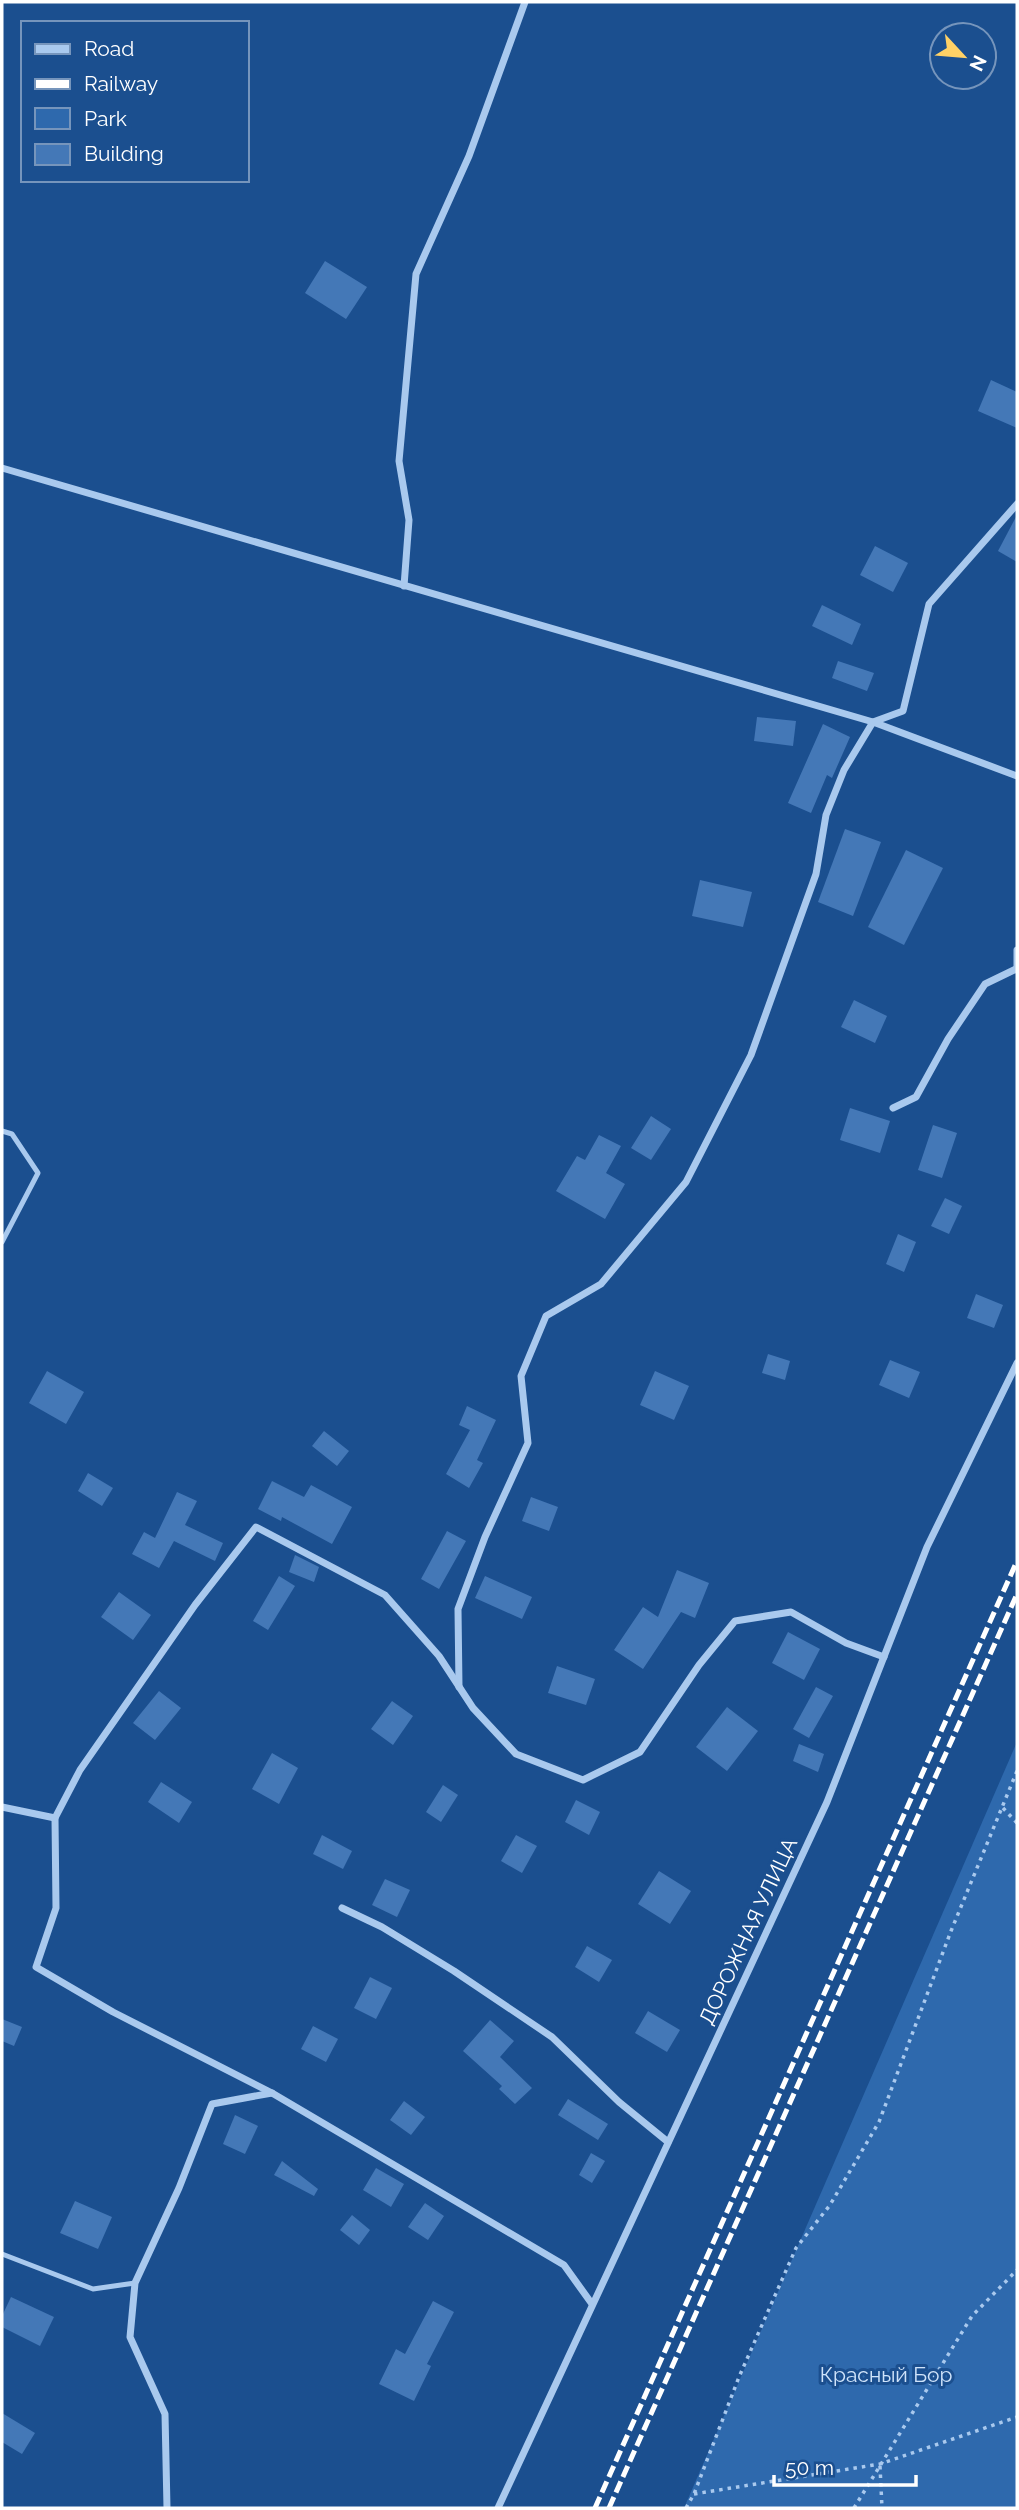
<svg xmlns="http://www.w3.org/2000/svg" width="1019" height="2510" viewBox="0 0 1019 2510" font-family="Raleway,sans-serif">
	<rect width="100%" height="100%" fill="#1b4f8f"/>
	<!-- green -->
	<polygon fill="#2e69ad" points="1017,1742 1017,2508 684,2508"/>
	<!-- building -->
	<g fill="#4478b7">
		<polygon points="325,261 367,287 346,319 305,293"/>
		<polygon points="991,380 1017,392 1017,428 978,411"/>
		<polygon points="1017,515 1017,562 998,551"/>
		<polygon points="875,546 908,563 893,592 860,575"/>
		<polygon points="822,605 861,624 852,645 812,626"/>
		<polygon points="838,661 874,673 867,691 832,678"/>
		<polygon points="757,717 796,721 793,746 754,741"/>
		<polygon points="823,724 850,737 832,778 827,775 811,813 788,803"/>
		<polygon points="845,829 881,842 853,916 818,902"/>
		<polygon points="906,850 943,868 904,945 868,927"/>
		<polygon points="700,880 752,892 743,927 692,916"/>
		<polygon points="854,1000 887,1016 875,1043 841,1027"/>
		<polygon points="850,1108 890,1121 880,1153 840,1140"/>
		<polygon points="651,1116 671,1129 651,1160 631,1148"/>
		<polygon points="933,1125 957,1133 942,1178 918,1170"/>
		<polygon points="599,1135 621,1146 606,1173 625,1184 605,1219 556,1191 577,1156 585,1160"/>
		<polygon points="945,1198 962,1206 949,1234 931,1226"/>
		<polygon points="898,1234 916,1242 904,1272 886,1264"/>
		<polygon points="976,1294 1003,1305 994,1328 967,1318"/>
		<polygon points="768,1354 790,1361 785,1380 762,1373"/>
		<polygon points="890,1360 920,1372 909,1398 879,1385"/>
		<polygon points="47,1371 84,1392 66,1424 29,1403"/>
		<polygon points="655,1371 689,1386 674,1420 640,1405"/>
		<polygon points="467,1406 496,1420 477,1460 483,1463 469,1488 446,1474 470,1430 459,1425"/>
		<polygon points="324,1431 349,1451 337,1466 312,1446"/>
		<polygon points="88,1473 113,1488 102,1506 78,1491"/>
		<polygon points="272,1481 304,1497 311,1485 352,1507 332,1544 282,1517 281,1521 258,1509"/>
		<polygon points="177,1492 197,1501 185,1525 223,1543 215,1561 174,1541 159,1568 132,1554 144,1532 155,1538"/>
		<polygon points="531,1497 558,1507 549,1531 522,1521"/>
		<polygon points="447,1531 466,1541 439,1589 421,1579"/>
		<polygon points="295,1555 319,1567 314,1582 289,1572"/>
		<polygon points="677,1570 709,1583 695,1618 681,1612 643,1669 614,1650 643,1607 658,1617"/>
		<polygon points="279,1576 295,1586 268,1630 253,1621"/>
		<polygon points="485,1576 532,1597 522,1619 475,1598"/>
		<polygon points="119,1592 151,1615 133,1640 101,1617"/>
		<polygon points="788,1632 820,1649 804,1680 772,1663"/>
		<polygon points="557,1666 595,1679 586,1705 548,1693"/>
		<polygon points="816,1687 833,1696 809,1738 793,1729"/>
		<polygon points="159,1691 181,1708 155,1740 133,1723"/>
		<polygon points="392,1701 413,1716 393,1745 371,1729"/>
		<polygon points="727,1707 758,1731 727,1771 696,1747"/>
		<polygon points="799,1744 824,1754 818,1772 793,1761"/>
		<polygon points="272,1753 298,1768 279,1804 252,1789"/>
		<polygon points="161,1782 192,1802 179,1823 148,1802"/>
		<polygon points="443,1785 458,1795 441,1822 426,1812"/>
		<polygon points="576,1800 600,1812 589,1835 565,1822"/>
		<polygon points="322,1835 352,1851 343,1869 313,1854"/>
		<polygon points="516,1835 537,1846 522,1873 501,1861"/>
		<polygon points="659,1871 691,1891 670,1924 638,1904"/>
		<polygon points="385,1879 410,1890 397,1917 372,1905"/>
		<polygon points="587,1946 612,1960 599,1982 575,1967"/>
		<polygon points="370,1977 392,1988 376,2019 354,2008"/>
		<polygon points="648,2011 680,2030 667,2052 635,2033"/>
		<polygon points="2,2019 22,2027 14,2046 2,2041"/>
		<polygon points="490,2020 514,2041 500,2057 532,2088 515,2104 499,2089 502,2086 463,2051"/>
		<polygon points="313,2026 338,2039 326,2062 301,2049"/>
		<polygon points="568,2099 608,2124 598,2140 558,2115"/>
		<polygon points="404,2101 425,2117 411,2135 390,2120"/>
		<polygon points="235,2115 258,2126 245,2154 223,2144"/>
		<polygon points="591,2153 605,2161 592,2183 579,2175"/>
		<polygon points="282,2161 318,2189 314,2196 274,2175"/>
		<polygon points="376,2168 404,2184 391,2207 363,2190"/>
		<polygon points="75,2201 112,2217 98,2249 60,2233"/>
		<polygon points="425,2203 444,2216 428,2240 408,2227"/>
		<polygon points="352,2215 370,2230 359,2245 340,2230"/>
		<polygon points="11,2297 54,2317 40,2346 2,2327 2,2316"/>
		<polygon points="433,2301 454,2312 427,2364 431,2366 414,2401 379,2384 396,2349 405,2354"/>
		<polygon points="2,2413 35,2433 22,2454 2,2442"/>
	</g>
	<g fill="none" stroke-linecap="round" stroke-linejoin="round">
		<!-- path -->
		<g stroke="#a9c9ee" stroke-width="3.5" stroke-dasharray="3.5 5" stroke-linecap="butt">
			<polyline points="1003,1808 1017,1823"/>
			<polyline points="880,2466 882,2508"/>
			<polyline points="694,2494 880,2464 1017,2417"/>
			<polyline points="686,2508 694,2494 739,2377 796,2248 830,2205 879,2122 951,1931 1017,1771"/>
			<polyline points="854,2508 972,2316 1017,2270"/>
		</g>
		<!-- service -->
		<g stroke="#a9c9ee" stroke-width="5">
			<polyline points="2,1131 12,1134 38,1173 2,1242"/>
			<polyline points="2,2254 93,2289 135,2283"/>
		</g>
		<!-- minor -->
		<g stroke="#a9c9ee" stroke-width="7">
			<polyline points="2,468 873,722 1017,776"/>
			<polyline points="404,586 409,520 399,461 416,274 469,156 525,2"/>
			<polyline points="1017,950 1017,970"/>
			<polyline points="893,1108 916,1097 948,1039 985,984 1016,969"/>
			<polyline points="459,1687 458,1609 485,1537 528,1443 521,1376 546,1316 601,1284 686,1182 751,1055 816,874 826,815 844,770 873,722 903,711 929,604 1017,504"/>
			<polyline points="2,1807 55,1818 80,1770 195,1605 256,1527 385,1595 439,1656 473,1708 516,1754 583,1780 640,1752 699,1665 735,1621 791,1612 846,1643 884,1657"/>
			<polyline points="55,1818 56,1908 36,1967 113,2012 272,2093 564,2265 592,2304"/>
			<polyline points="342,1908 382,1927 454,1971 552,2037 619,2102 668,2142"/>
			<polyline points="167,2508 165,2414 130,2337 135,2283 179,2188 212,2104 272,2093"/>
			<polyline points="498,2508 827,1802 927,1547 1017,1363"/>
		</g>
		<!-- rail -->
		<g stroke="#fff" stroke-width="5" stroke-dasharray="12 5" stroke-linecap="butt">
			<polyline points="595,2508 1017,1561"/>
			<polyline points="609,2508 1017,1594"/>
		</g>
	</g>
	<g text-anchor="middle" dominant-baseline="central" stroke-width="6" stroke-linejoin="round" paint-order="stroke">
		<!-- street labels -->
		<g font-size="21" fill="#fff" stroke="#1b4f8f">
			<text transform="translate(748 1931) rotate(-65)">ДОРОЖНАЯ УЛИЦА</text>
		</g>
		<!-- park labels -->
		<g font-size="21" fill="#cfe3fa" stroke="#1b4f8f">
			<text x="886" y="2374">Красный Бор</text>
		</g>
	</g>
	<!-- border -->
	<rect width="1019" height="2510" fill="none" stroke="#ffffff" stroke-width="7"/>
	<!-- legend -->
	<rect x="21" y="21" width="228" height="161" fill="#1b4f8f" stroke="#7695bc" stroke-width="2"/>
	<rect x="35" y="44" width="35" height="10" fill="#a9c9ee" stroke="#7695bc" stroke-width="2"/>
	<text x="84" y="56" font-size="21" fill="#ffffff">Road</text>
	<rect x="35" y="79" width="35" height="10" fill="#ffffff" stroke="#7695bc" stroke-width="2"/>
	<text x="84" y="91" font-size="21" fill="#ffffff">Railway</text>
	<rect x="35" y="108" width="35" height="21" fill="#2e69ad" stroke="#7695bc" stroke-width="2"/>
	<text x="84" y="126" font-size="21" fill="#ffffff">Park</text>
	<rect x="35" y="144" width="35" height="21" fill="#4478b7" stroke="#7695bc" stroke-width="2"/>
	<text x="84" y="161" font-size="21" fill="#ffffff">Building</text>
	<!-- north arrow -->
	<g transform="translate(963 56) rotate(116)"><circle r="33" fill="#1b4f8f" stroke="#7695bc" stroke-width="2"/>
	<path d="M0-5L12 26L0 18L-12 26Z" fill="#ffd166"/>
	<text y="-10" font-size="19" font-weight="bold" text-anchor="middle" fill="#ffffff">N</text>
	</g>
	<!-- scale -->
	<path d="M774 2475v10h142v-10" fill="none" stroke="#ffffff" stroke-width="3.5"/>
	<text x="785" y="2475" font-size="21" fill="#ffffff" stroke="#1b4f8f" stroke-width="5" paint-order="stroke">50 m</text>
</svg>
